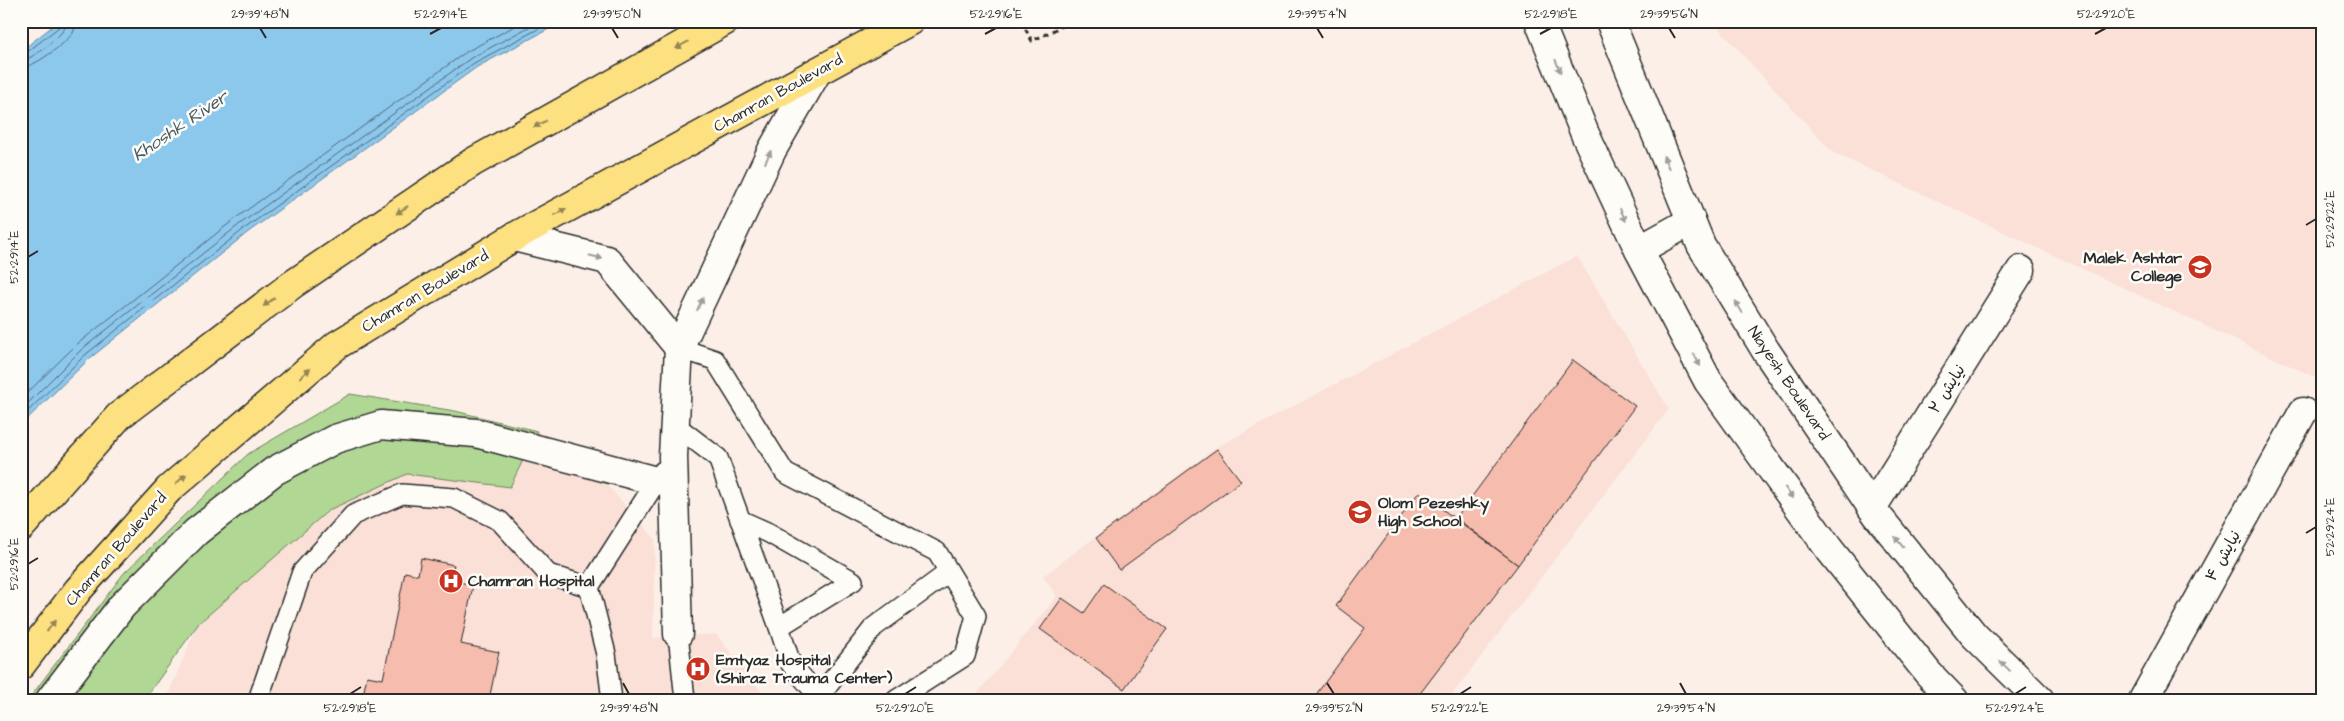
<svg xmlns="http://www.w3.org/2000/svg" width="2344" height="721" viewBox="0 0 2344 721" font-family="'Architects Daughter','Playpen Sans Arabic',sans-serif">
	<rect width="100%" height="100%" fill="#fcefe8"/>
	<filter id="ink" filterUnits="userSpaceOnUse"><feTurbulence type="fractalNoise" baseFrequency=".02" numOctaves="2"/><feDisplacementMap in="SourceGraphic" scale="10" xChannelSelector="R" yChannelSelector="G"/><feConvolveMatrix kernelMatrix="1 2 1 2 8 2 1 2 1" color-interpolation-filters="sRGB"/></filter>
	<g filter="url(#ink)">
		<!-- built -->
		<g fill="#fae0d7">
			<polygon points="1712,21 2323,21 2323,381 1832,152"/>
			<polygon points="1577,256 1669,409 1448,700 972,700 1057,596 1043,576 1215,448"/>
			<polygon points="537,431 607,485 655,539 653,638 716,634 768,700 166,700 198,623 329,510 407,474 510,487"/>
		</g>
		<!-- green -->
		<polygon fill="#b0d793" stroke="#6e815f" points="350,394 455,411 537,431 510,487 407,474 329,510 199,623 144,700 28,700 124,573 248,454"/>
		<!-- water -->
		<polygon fill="#8cc7ec" stroke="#65899f" points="59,21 564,21 477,67 247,233 89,359 21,425 21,51"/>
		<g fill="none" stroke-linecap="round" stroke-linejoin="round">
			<!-- shore -->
			<g stroke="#526978" stroke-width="1">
				<polyline points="21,54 26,53 59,27 62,21"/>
				<path d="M21 61C32 60 67 33 68 21"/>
				<path d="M21 68C33 68 66 43 73 33 75 29 75 25 75 21"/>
				<polyline points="21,399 76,345 236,218 466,52 524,21"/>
				<polyline points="21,410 81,350 240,224 471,58 540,21"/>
				<polyline points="21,418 85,355 244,229 474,63 553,21"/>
			</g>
		</g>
		<!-- building -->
		<g fill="#f6bcae" stroke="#2b2b2b">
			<polygon points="1573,360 1635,406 1518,565 1456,518"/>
			<polygon points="1217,449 1241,481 1119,570 1096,538"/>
			<polygon points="1419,492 1518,565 1415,700 1312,700 1365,628 1336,606"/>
			<polygon points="421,558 454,565 450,580 473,585 461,644 499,652 489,700 362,700 367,676 383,679 405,572 418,575"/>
			<polygon points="1104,584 1167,629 1124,689 1040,629 1062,598 1084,613"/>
		</g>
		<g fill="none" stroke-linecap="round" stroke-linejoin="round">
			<defs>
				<g id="lane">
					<polyline points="679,348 715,360 785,473 937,552 976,616 965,656 896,700"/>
					<polyline points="675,425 718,458 779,627"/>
					<polyline points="740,520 769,533 853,581 779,627 791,664 819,697 824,700"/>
					<polyline points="589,587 606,654 612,700"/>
					<polyline points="678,634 685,700"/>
					<polyline points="819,697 874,627 949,572"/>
					<polyline points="258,700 302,572 353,515 402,494 454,498 500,521 548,574 589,587 663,471"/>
				</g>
				<g id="street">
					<polyline points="514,237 607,260 679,348"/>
					<polyline points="1872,508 2021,270"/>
					<polyline points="678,634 673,456 679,348 772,150 817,72"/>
					<polyline points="50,700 122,606 196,532 274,471 335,439 381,425 476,433 656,481"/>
					<polyline points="2143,700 2303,412"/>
				</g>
				<g id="secondary">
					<polyline points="1539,21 1585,134 1639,250 1708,381 1829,549 1928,673 1954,700"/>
					<polyline points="1610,21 1701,245 1766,351 1877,515 1974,635 2040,700"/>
					<polyline points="1639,250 1691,221"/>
				</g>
				<g id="primary">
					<polyline points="21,527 119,416 293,284 473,162 725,21"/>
					<polyline points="21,665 78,590 169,489 337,345 514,237 910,21"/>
				</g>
			</defs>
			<!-- lane casing -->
			<use href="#lane" stroke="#2b2b2b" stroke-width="22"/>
			<!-- street casing -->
			<use href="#street" stroke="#2b2b2b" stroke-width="31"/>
			<!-- secondary casing -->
			<use href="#secondary" stroke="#2b2b2b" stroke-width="31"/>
			<!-- primary casing -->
			<use href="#primary" stroke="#2b2b2b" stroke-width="31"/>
			<!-- path -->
			<polyline stroke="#2b2b2b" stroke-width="3" stroke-dasharray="5 4" stroke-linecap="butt" points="1021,21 1032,41 1064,25 1062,21"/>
			<!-- lane -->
			<use href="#lane" stroke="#fdfcf7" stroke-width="19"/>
			<!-- street -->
			<use href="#street" stroke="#fdfcf7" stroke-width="28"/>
			<!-- secondary -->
			<use href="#secondary" stroke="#fdfcf7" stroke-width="28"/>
			<!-- primary -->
			<use href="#primary" stroke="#fde080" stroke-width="28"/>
		</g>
		<!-- one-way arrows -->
		<defs><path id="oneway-solid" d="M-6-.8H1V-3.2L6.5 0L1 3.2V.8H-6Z" transform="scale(1.25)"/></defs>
		<g fill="#948656">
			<use href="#oneway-solid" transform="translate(682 45) rotate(151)"/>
			<use href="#oneway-solid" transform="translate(540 124) rotate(151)"/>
			<use href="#oneway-solid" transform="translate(402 210) rotate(146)"/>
			<use href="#oneway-solid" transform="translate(560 212) rotate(-29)"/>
			<use href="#oneway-solid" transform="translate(269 302) rotate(143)"/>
			<use href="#oneway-solid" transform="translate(305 373) rotate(-41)"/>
			<use href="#oneway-solid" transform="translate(181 479) rotate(-41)"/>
			<use href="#oneway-solid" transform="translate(51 626) rotate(-53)"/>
		</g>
		<g fill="#9e9e9b">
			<use href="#oneway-solid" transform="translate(1558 66) rotate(68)"/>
			<use href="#oneway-solid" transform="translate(768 157) rotate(-65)"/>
			<use href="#oneway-solid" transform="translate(1666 162) rotate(-113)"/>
			<use href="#oneway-solid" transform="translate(1623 215) rotate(65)"/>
			<use href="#oneway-solid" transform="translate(596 257) rotate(14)"/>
			<use href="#oneway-solid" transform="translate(700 304) rotate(-65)"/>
			<use href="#oneway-solid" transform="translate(1739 307) rotate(-121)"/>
			<use href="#oneway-solid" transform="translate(1697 360) rotate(62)"/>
			<use href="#oneway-solid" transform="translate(1789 493) rotate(54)"/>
			<use href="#oneway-solid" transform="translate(1899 542) rotate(-129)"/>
			<use href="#oneway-solid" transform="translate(2005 666) rotate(-136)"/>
		</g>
	</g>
	<!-- ticks -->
	<path fill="none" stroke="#2b2b2b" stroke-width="2" d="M260 28 266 38M612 28 618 38M1317 28 1323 38M1669 28 1675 38M430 34 441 28M985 34 996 28M1540 34 1551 28M2095 34 2106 28M2306 225 2316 219M28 257 38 251M2306 533 2316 527M28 564 38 558M623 683 629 694M1327 683 1334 694M1680 683 1686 694M350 694 361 687M905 694 916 687M1460 694 1471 687M2015 694 2026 687"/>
	<!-- icons -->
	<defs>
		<symbol id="university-disc" viewBox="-11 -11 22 22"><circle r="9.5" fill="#c8321e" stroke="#fdfcf7"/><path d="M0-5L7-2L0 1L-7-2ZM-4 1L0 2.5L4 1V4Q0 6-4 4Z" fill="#fff"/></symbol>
		<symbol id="school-disc" viewBox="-11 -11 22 22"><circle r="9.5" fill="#c8321e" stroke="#fdfcf7"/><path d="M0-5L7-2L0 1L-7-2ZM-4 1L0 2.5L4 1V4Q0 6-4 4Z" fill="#fff"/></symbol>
		<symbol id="hospital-disc" viewBox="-11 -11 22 22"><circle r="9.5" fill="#c8321e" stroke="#fdfcf7"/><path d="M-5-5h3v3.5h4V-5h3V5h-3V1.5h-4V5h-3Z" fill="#fff"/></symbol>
	</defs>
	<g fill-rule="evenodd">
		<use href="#university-disc" x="2186" y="253" width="28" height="28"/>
		<use href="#school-disc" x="1346" y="498" width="28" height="28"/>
		<use href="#hospital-disc" x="437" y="567" width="28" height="28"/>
		<use href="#hospital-disc" x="684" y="655" width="28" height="28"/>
	</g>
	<g text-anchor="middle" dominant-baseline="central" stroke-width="5" stroke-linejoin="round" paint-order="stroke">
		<!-- street labels -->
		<g font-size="16" fill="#2b2b2b" stroke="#fdfcf7">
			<text transform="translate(778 93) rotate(-29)">Chamran Boulevard</text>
			<text transform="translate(425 291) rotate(-31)">Chamran Boulevard</text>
			<text transform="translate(1789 383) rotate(56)">Niayesh Boulevard</text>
			<text transform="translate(1947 389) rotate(-58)">نیایش ۲</text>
			<text transform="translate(116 549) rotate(-49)">Chamran Boulevard</text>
			<text transform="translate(2223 556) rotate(-61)">نیایش ۴</text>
		</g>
		<!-- poi labels -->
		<g font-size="16" font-weight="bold" fill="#2b2b2b" stroke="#fdfcf7" text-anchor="start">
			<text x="2182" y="258" text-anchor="end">Malek Ashtar<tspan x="2182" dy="18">College</tspan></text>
			<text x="1378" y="503">Olom Pezeshky<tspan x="1378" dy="18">High School</tspan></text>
			<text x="468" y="581">Chamran Hospital</text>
			<text x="716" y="660">Emtyaz Hospital<tspan x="716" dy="18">(Shiraz Trauma Center)</tspan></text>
		</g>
		<!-- water labels -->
		<g font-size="18" font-style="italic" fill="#485a65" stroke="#fdfcf7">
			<text transform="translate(180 126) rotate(-34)">Khoshk River</text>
		</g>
	</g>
	<!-- margin -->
	<rect width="2344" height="721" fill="none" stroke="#fdfcf7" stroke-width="55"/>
	<rect x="28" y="28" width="2288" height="666" fill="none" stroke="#2b2b2b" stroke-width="2"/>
	<g font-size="12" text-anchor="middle" fill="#2b2b2b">
		<text x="260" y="18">29°39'48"N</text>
		<text x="441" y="18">52°29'14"E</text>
		<text x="612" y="18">29°39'50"N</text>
		<text x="996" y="18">52°29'16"E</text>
		<text x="1317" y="18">29°39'54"N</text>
		<text x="1551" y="18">52°29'18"E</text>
		<text x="1669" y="18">29°39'56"N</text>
		<text x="2106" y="18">52°29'20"E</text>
		<text transform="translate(2330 219) rotate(-90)" y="4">52°29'22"E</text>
		<text transform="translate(14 257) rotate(-90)" y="4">52°29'14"E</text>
		<text transform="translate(2330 527) rotate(-90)" y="4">52°29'24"E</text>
		<text transform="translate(14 564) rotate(-90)" y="4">52°29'16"E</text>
		<text x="350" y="712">52°29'18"E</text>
		<text x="629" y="712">29°39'48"N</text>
		<text x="905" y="712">52°29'20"E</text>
		<text x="1334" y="712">29°39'52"N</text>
		<text x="1460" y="712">52°29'22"E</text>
		<text x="1686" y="712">29°39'54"N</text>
		<text x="2015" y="712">52°29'24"E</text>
	</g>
</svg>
